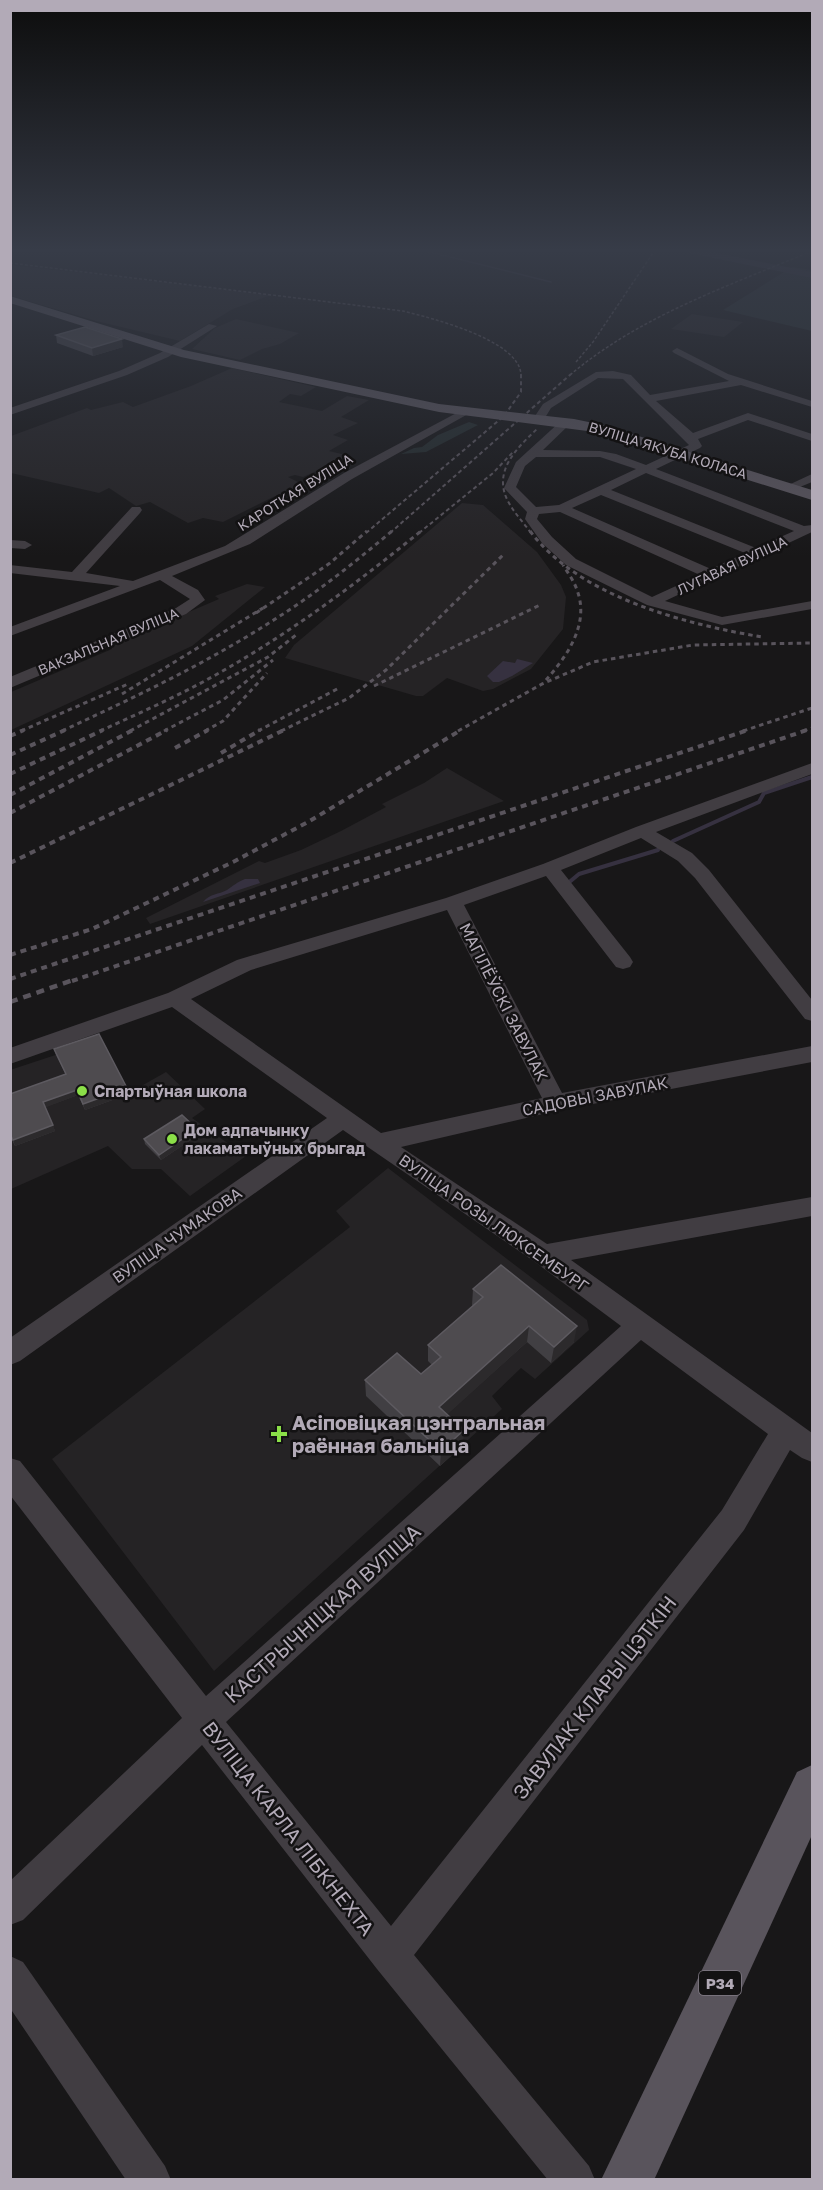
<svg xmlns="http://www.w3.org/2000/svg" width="823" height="2190" viewBox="0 0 823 2190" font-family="'Golos Text',sans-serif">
	<rect width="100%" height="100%" fill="#181718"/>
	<!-- built -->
	<g fill="#252325">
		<polygon points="10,265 119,277 271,295 233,309 180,341 96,321 11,296"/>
		<polygon points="692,314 743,322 724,337 671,329"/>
		<polygon points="236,319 299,333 280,344 262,349 240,360 192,349 215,328"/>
		<polygon points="232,368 316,387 301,396 290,394 279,402 322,411 347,396 369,400 341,417 358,423 333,435 348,440 329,451 350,456 303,477 295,475 288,477 306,486 286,497 275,496 223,522 203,518 188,523 150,502 136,506 109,488 99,493 11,473 11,436 87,408 91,410 123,402 133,407 191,386"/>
		<polygon points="462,503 483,505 537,552 561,585 566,597 563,629 531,669 493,689 483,691 447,678 423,696 416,696 285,658 294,645"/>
		<polygon points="247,584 265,587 192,646 11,730 11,692 112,649 111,647 142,632 219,599 215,596"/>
		<polygon points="447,768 504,801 150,924 146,918 259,861 265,863 301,850 341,831 386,807 382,804 424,783"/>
		<polygon points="101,1040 129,1093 166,1072 205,1109 192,1118 246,1156 190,1196 161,1169 132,1169 108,1146 11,1189 10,1070"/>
		<polygon points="388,1168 587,1320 589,1330 535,1379 521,1368 492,1396 502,1409 214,1671 52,1459 350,1227 336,1211"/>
	</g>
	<!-- green -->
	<g fill="#252c2d">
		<polygon points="792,267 812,270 812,331 723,310"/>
		<polygon points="469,422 478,425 426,452 401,454 414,448 422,447 438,435"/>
	</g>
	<!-- water -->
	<g fill="#363140">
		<polygon points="517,659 533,663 512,676 499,682 493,682 487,676 503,661 515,663"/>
		<path d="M245 879H258L260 883 203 902C211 893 218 895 227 890 233 886 237 882 245 879Z"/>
	</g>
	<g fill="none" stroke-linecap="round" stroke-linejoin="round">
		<!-- stream-far1 -->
		<polyline stroke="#363140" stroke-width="1.5" points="422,250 551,282"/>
		<!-- stream -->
		<g stroke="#363140" stroke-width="4">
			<polyline points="673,841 759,802 764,793 812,777"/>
			<polyline points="567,884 579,874 658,850"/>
		</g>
		<!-- river -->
		<polygon fill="#363140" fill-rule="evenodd" points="684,250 702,250 812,272 812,278 689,253"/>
		<!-- minor -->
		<g fill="#413d42" fill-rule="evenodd">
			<polygon points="209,324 217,326 168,357 127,375 10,415 10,408 119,371 160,353"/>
			<path d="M677 348 728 374 812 401V407L741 385 656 401 693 433 748 413 812 434V441L748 420 698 439 702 446 700 448 656 469 804 526 812 525V532L665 601 722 617 812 601V609L722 625 647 605 566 565 542 543 525 519 527 512 504 488 516 462 562 420H570V424L543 450 600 451 616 454 646 465 689 445 623 379 598 378 551 408 543 421 539 422 533 419 543 404 596 372 613 371 631 375 650 395 729 381 674 353 672 351ZM536 457H600L636 469 559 505 536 507 516 487 525 466ZM646 473 794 531 756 548 611 490ZM601 495 745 553 711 569 572 508ZM560 512 700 575 652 597 576 559 552 537 537 519 539 514Z"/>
			<polygon points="464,409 469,412 468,414 352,479 250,544 172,576 198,590 205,600 186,614 10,688 10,677 176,608 190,599 160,580 10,636 10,627 120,586 10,573 10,565 72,572 132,507 140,507 142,510 140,513 86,573 133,581 225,546 344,473"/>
			<polygon points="812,474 812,482 788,492 782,488"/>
			<polygon points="10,540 25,541 32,545 25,549 10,548"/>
			<path d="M812 763V774L656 832 692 853 709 870 812 1000V1021L805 1019 695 878 678 861 641 838 561 870 630 957 633 962 630 967 623 969 616 967 546 876 464 905 562 1093 812 1046V1062L556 1111 401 1147 547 1244 812 1197V1216L571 1260 812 1433V1462L802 1458 790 1450 744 1530 414 1955 589 2166 595 2180H548L377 1969 202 1745 23 1920 10 1925V1881L182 1718 10 1495V1458L20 1461 206 1696 621 1326 535 1262 343 1130 20 1361 10 1365V1338L327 1118 172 1007 10 1064V1048L168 993 237 960 446 898 543 864 636 827ZM447 910 542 1098 381 1133 191 999 251 970ZM641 1340 768 1434 722 1510 391 1926 226 1722Z"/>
			<polygon points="10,1956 23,1962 165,2166 171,2180 126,2180 10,2008"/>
		</g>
		<!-- major -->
		<g fill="#59545c" fill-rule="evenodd">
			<polygon points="10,296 184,350 439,404 574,419 603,425 812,490 812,500 595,432 439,412 181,357 10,303"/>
			<polygon points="812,1765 812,1835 654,2180 601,2180 797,1772"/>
		</g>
		<!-- rail-far4 -->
		<g stroke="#59545c" stroke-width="1.5" stroke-dasharray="3 2" stroke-linecap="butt">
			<path d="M10 263 403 311C431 318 520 340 521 375"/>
			<polyline points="576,362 593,342 655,250"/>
			<path d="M570 375C640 316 728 286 812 251"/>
		</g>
		<!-- rail-far3 -->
		<g stroke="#59545c" stroke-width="2" stroke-dasharray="4 3" stroke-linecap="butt">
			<polyline points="366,533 504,416 521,392 521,374"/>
			<polyline points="390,533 571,374"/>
			<polyline points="419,533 493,473 513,452"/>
			<path d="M531 533C524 523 515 514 509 503 491 472 517 448 538 428"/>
		</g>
		<!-- rail-far2 -->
		<g stroke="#59545c" stroke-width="3" stroke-dasharray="4.5 4" stroke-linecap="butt">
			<path d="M530 531C579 597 685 624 762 637"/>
			<polyline points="256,613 330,563 367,531"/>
			<path d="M546 680C567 656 590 624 577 590 574 581 568 573 563 565"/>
			<polyline points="374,686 540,605"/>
			<polyline points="122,694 263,608"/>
			<polyline points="21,731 128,684"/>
			<path d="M62 731C133 698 205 664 272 621 314 595 354 563 392 531"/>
			<path d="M100 731C133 716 167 701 199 684 278 642 351 588 421 531"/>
			<polyline points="130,731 268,657 296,635"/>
			<polyline points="164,731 223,700 273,660"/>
			<polyline points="205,731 223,721 267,673"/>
			<polyline points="258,731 339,688"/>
			<polyline points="281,731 349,698 386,670 503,555"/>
			<polyline points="458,731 542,684 593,662 693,645 812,643"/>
			<polyline points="743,731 812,708"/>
			<polyline points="803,731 812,728"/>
		</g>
		<!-- rail-far1 -->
		<g stroke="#59545c" stroke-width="4" stroke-dasharray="6 5" stroke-linecap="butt">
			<polyline points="10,736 24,730"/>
			<polyline points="175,748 208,730"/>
			<polyline points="221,753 260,730"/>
			<polyline points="10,755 65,730"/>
			<polyline points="10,774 103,730"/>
			<polyline points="10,795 133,730"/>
			<polyline points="10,813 167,730"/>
			<polyline points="10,863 284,730"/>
			<polyline points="10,955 92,929 233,862 308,822 461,730"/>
			<polyline points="10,979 748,730"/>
			<polyline points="72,981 807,730"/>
		</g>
		<!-- rail -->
		<polyline stroke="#59545c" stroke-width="4.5" stroke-dasharray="8 6" stroke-linecap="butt" points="10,1002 76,979"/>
	</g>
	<!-- wall -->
	<g fill="#413f43">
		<polygon points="56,335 123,347 93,356 57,343"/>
		<polygon points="54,1049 127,1088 129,1094 85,1110 78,1095 45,1107 55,1131 15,1146 10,1136 10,1094 66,1075 56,1055"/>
		<polygon points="198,1135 161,1160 145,1144 144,1139"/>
		<polygon points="473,1289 574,1342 551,1363 527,1342 447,1414 463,1445 440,1466 366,1396 365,1380 421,1374 432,1365 428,1361 428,1345 473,1306 472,1305"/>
	</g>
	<!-- shaded-wall -->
	<g fill="#2c2a2c">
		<polygon points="122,339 123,347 93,356 92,348"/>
		<polygon points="127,1088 129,1094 85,1110 83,1104"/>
		<polygon points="77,1090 78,1095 44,1108 43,1102"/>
		<polygon points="53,1125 55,1131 15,1146 13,1140"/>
		<polygon points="197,1129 198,1135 161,1160 159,1155"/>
		<polygon points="529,1326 527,1342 439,1422 439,1407"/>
		<polygon points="577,1326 574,1342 551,1363 554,1347"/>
		<polygon points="464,1430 463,1445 440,1466 441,1451"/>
	</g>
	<!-- building -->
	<g fill="#4e4b4f" stroke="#5d5a60" stroke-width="1.5">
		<polygon points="85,327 122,339 92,348 56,335"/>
		<polygon points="99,1034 127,1088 83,1104 77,1090 43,1102 53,1125 13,1140 10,1134 10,1094 66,1074 54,1049"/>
		<polygon points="182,1115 197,1129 159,1155 144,1139"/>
		<polygon points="501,1265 577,1326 554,1347 529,1326 439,1407 464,1430 441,1451 365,1380 397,1353 421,1374 441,1357 428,1345 483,1297 473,1289"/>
	</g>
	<!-- sky -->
	<linearGradient id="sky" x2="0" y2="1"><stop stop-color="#0d0d0d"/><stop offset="0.45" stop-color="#373c48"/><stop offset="1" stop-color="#373c48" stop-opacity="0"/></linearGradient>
	<rect width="823" height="556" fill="url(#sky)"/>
	<!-- markers -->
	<g fill="#8bdf48" stroke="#131213" stroke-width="2">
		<circle cx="82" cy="1091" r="6"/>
		<circle cx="172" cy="1139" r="6"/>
		<path d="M276 1425h6v6h6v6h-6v6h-6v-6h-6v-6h6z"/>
	</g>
	<g text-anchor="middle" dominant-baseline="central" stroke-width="5" stroke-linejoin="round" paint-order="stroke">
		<!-- far-street labels -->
		<g font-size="14" fill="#b2aab7" stroke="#131213">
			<text transform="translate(668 450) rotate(17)">ВУЛІЦА ЯКУБА КОЛАСА</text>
			<text transform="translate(295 492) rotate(-32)">КАРОТКАЯ ВУЛІЦА</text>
			<text transform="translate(732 565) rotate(-25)">ЛУГАВАЯ ВУЛІЦА</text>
			<text transform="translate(108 641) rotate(-23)">ВАКЗАЛЬНАЯ ВУЛІЦА</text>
		</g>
		<!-- shield labels -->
		<rect fill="#131213" stroke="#827c86" stroke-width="1.5" x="699" y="1971" width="42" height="24" rx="4.5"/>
		<g font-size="15" font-weight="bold" fill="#b2aab7">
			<text x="720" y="1983">Р34</text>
		</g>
		<!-- street labels -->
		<g font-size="16" fill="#b2aab7" stroke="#131213">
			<text transform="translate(504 1002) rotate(63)">МАГІЛЁЎСКІ ЗАВУЛАК</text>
			<text transform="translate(595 1096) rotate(-11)">САДОВЫ ЗАВУЛАК</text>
			<text transform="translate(494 1223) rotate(35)">ВУЛІЦА РОЗЫ ЛЮКСЕМБУРГ</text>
			<text transform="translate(177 1235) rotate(-35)">ВУЛІЦА ЧУМАКОВА</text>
		</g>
		<!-- poi labels -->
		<g font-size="16" font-weight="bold" fill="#b2aab7" stroke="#131213" text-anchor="start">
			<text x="94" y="1091">Спартыўная школа</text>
			<text x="184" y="1130">Дом адпачынку<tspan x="184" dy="18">лакаматыўных брыгад</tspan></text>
		</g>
		<!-- near-poi labels -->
		<g font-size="20" font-weight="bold" fill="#b2aab7" stroke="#131213" text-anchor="start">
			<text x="292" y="1422">Асіповіцкая цэнтральная<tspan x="292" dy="23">раённая бальніца</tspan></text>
		</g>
		<!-- near-street labels -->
		<g font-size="20" fill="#b2aab7" stroke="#131213">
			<text transform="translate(322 1613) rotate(-42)">КАСТРЫЧНІЦКАЯ ВУЛІЦА</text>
			<text transform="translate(594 1697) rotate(-52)">ЗАВУЛАК КЛАРЫ ЦЭТКІН</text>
			<text transform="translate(289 1828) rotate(52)">ВУЛІЦА КАРЛА ЛІБКНЕХТА</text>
		</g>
	</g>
	<!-- border -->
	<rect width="823" height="2190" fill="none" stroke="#b2aab7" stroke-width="24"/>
</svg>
